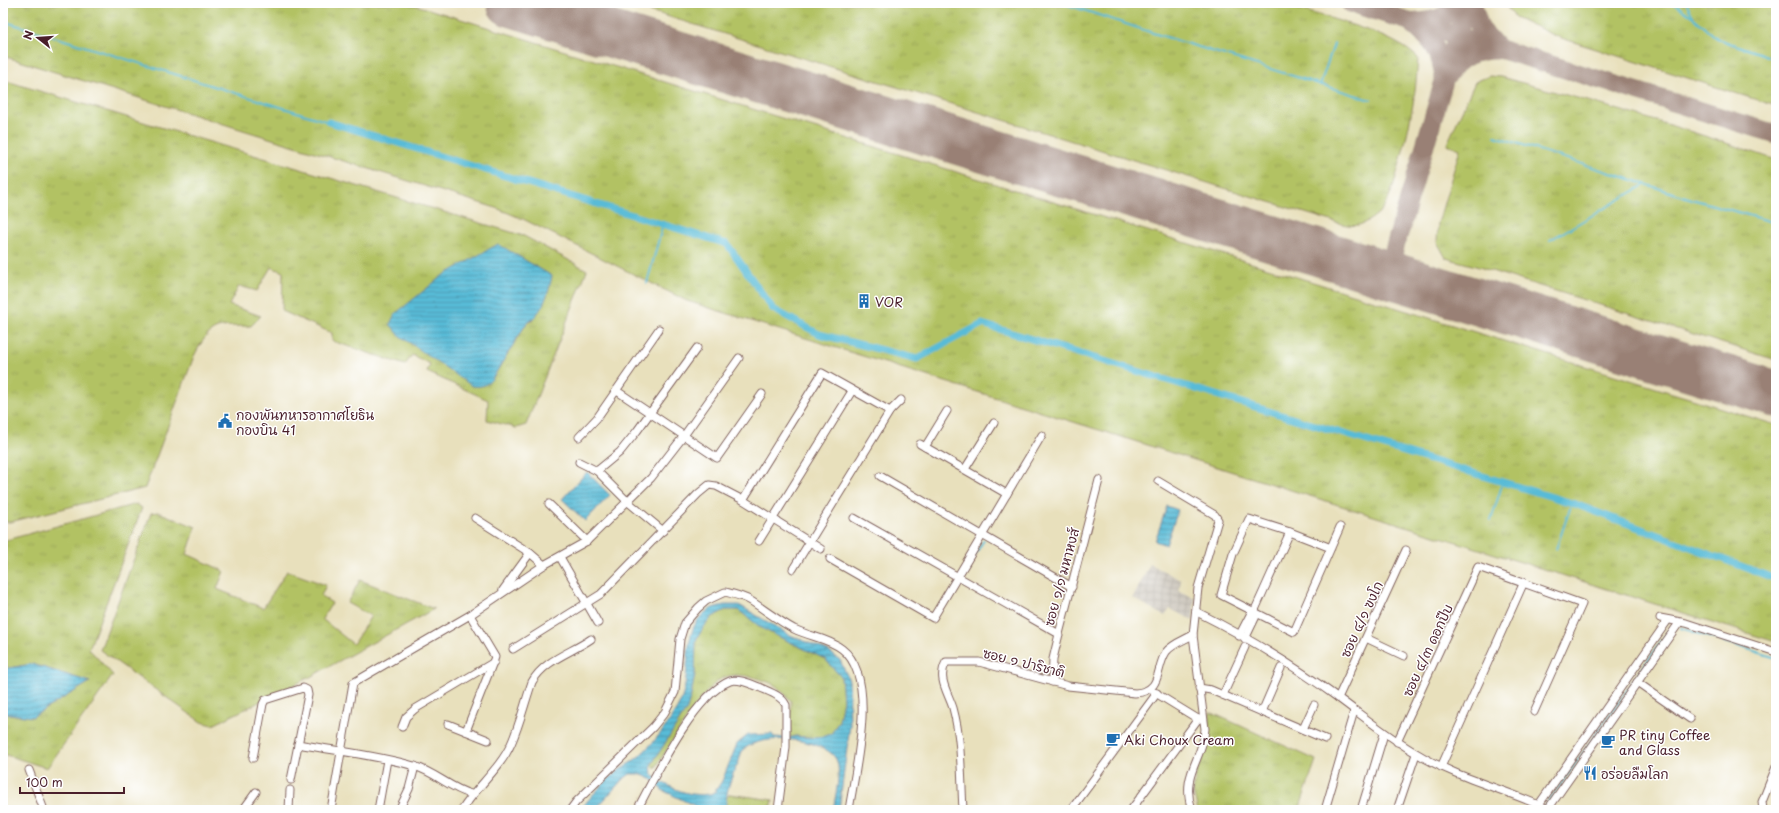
<svg xmlns="http://www.w3.org/2000/svg" width="1779" height="813" viewBox="0 0 1779 813" font-family="'Playpen Sans','Playpen Sans Thai',sans-serif">
	<defs>
		<pattern id="industrial-grid" width="8" height="8" patternUnits="userSpaceOnUse"><rect width="8" height="8" fill="#c9c3b8"/><path d="M0 4h8M4 0v8" fill="none" stroke="#aea79e"/></pattern>
		<pattern id="grass-tufts" width="24" height="20" patternUnits="userSpaceOnUse"><rect width="24" height="20" fill="#b2c264"/><path d="M3 7l-1-3M5 7V3M7 7l1-3M15 17l-1-3M17 17v-4M19 17l1-3" fill="none" stroke="#9ba657"/></pattern>
		<pattern id="water-rules" width="6" height="5" patternUnits="userSpaceOnUse"><rect width="6" height="5" fill="#59bbd7"/><path d="M0 2.5h6" fill="none" stroke="#4c97af"/></pattern>
	</defs>
	<rect width="100%" height="100%" fill="#fff"/>
	<filter id="ink" filterUnits="userSpaceOnUse"><feTurbulence type="fractalNoise" baseFrequency=".025" numOctaves="2"/><feDisplacementMap in="SourceGraphic" scale="8" xChannelSelector="R" yChannelSelector="G"/><feConvolveMatrix kernelMatrix="1 2 1 2 8 2 1 2 1" color-interpolation-filters="sRGB"/></filter>
	<filter id="wash" filterUnits="userSpaceOnUse"><feTurbulence type="fractalNoise" baseFrequency=".012" numOctaves="4" result="noise"/><feDisplacementMap in="SourceGraphic" scale="16" xChannelSelector="R" yChannelSelector="G"/><feGaussianBlur stdDeviation="0.9" result="paint"/><feColorMatrix in="noise" values="0 0 0 0 0 0 0 0 0 0 0 0 0 0 0 0 0 1.4 0 .05"/><feComposite in="paint" operator="in"/></filter>
	<g filter="url(#wash)">
		<rect width="100%" height="100%" fill="#e8e0bc"/>
		<!-- industrial -->
		<polygon fill="url(#industrial-grid)" points="1150,564 1181,580 1179,591 1195,598 1193,620 1170,609 1165,616 1133,598"/>
		<!-- grass -->
		<g fill="url(#grass-tufts)" stroke="#7e7048" fill-rule="evenodd">
			<polygon points="3,3 409,3 1776,425 1776,642 687,301 523,219 496,208 3,56"/>
			<path d="M624 3H1277C1313 14 1394 32 1418 58 1416 96 1409 130 1399 166 1395 180 1391 197 1383 208 1379 214 1370 220 1364 223 1353 229 1339 223 1328 220Z"/>
			<polygon points="1507,3 1776,3 1776,106 1558,37 1515,17 1508,9"/>
			<path d="M1489 76 1501 77C1593 102 1686 128 1776 160V360L1479 267 1446 258 1437 242 1438 223 1460 149 1447 144 1475 82Z"/>
			<path d="M3 80 524 236 587 270 526 425 516 428 487 420 488 400 427 372 430 364 412 355 405 365 332 341V333L282 311 283 272 271 267 257 291 239 286 229 305 261 316 251 326C216 327 212 322 194 356L145 488 10 522H3ZM534 320 526 324 492 379 390 324Z"/>
			<polygon points="136,504 142,508 89,649 113,675 47,768 3,754 3,713 32,717 90,682 32,664 3,669 3,620 8,614 3,612 3,541"/>
			<polygon points="158,512 196,527 187,554 224,571 217,589 263,608 287,571 326,585 321,596 332,603 322,619 353,644 371,616 347,603 360,580 434,609 310,677 213,725 201,722 100,650 151,513"/>
			<path d="M725 610H738L763 629 825 659 841 677 843 700 839 721 831 734 817 738 795 736 790 738 791 701C786 696 781 690 776 686 763 678 739 672 725 677 705 683 667 750 655 769L651 765 687 709 691 695 695 674 696 640 703 628 712 617Z"/>
			<polygon points="1210,712 1316,760 1299,810 1198,810 1193,793 1196,774 1209,744"/>
			<polygon points="730,794 773,800 771,810 726,810 725,799"/>
		</g>
		<!-- water -->
		<g fill="url(#water-rules)" stroke="#526d81" fill-rule="evenodd">
			<path d="M498 244 552 276C549 293 542 315 526 324L492 379C486 386 481 387 472 386L400 336 390 324 395 314 442 276Z"/>
			<polygon points="587,472 610,495 585,521 562,499"/>
			<polygon points="1167,506 1178,510 1166,545 1155,541"/>
			<path d="M724 605H739L788 634 828 651 840 660 849 680 850 725 839 810H833C835 798 842 769 836 759 824 738 761 732 743 750 741 752 740 758 739 761 731 778 725 791 726 810H699L695 806 662 790 651 779 640 774H630L622 780 595 810H580C591 796 604 782 618 771 624 766 632 763 638 757 654 743 669 724 679 705 694 677 678 627 709 610 713 607 719 606 724 605ZM725 610H738L763 629 825 659 841 677 843 700 839 721 831 734 817 738 795 736 790 738 774 737 772 734 748 735 737 744 722 781 714 793C692 799 669 788 652 775L651 765 687 709 691 695 695 674 696 640 703 628 712 617Z"/>
			<polygon points="32,664 90,682 32,717 3,713 3,669"/>
		</g>
		<g fill="none" stroke-linecap="round" stroke-linejoin="round">
			<!-- stream -->
			<g stroke="#59bbd7" stroke-width="2">
				<polyline points="1062,3 1153,33 1371,100"/>
				<polyline points="1673,3 1693,17 1718,39 1776,59"/>
				<polyline points="1686,3 1693,16"/>
				<polyline points="3,21 329,122"/>
				<polyline points="1320,85 1334,44"/>
				<polyline points="1495,136 1692,199 1776,223"/>
				<polyline points="1550,240 1646,184"/>
				<polyline points="647,283 663,224"/>
				<polyline points="1491,520 1503,482"/>
				<polyline points="1556,549 1572,503"/>
				<polyline points="963,574 984,540"/>
				<polyline points="946,603 958,584"/>
				<polyline points="1681,628 1776,658"/>
				<polyline points="1545,807 1670,629"/>
			</g>
			<!-- canal -->
			<polyline stroke="#59bbd7" stroke-width="7" points="329,122 727,244 773,309 819,334 917,359 982,324 1572,503 1776,579"/>
			<!-- taxiway -->
			<g stroke="#998074" stroke-width="19">
				<polyline points="1350,3 1776,134"/>
				<polyline points="1472,3 1480,28 1499,49"/>
				<path d="M1417 22C1435 21 1448 17 1461 3"/>
				<path d="M1414 26C1434 41 1441 53 1444 78"/>
				<path d="M1448 75C1459 57 1475 50 1496 50"/>
				<polyline points="1387,274 1467,3"/>
			</g>
			<!-- runway -->
			<polyline stroke="#998074" stroke-width="47" points="510,3 1776,394"/>
		</g>
	</g>
	<g filter="url(#ink)">
		<g fill="none" stroke-linecap="round" stroke-linejoin="round">
			<defs>
				<g id="street">
					<polyline points="617,391 717,458 762,394"/>
					<polyline points="579,437 597,418 659,329"/>
					<polyline points="920,444 1007,494"/>
					<polyline points="925,447 947,411"/>
					<polyline points="579,462 597,471 627,501 663,531"/>
					<polyline points="965,469 994,423"/>
					<polyline points="597,471 620,452 637,431 697,348"/>
					<polyline points="880,476 1072,587"/>
					<path d="M1158 481 1215 515 1218 520 1198 588 1193 635 1205 729C1203 760 1180 774 1192 810"/>
					<polyline points="743,500 822,373 890,411"/>
					<polyline points="549,504 587,541"/>
					<polyline points="475,518 530,553 544,565"/>
					<polyline points="854,518 1059,634"/>
					<polyline points="759,541 852,391"/>
					<polyline points="1331,548 1290,532 1249,519 1233,554 1221,595 1294,632 1340,527"/>
					<polyline points="560,557 598,623"/>
					<polyline points="830,559 933,618 1042,435"/>
					<polyline points="793,569 890,411 901,400"/>
					<polyline points="503,590 530,553"/>
					<path d="M1197 612C1245 636 1293 665 1337 697 1363 716 1388 737 1416 753 1458 779 1506 789 1550 810"/>
					<polyline points="1254,612 1290,532"/>
					<polyline points="1660,618 1686,623 1776,652"/>
					<polyline points="1239,636 1252,611"/>
					<polyline points="1366,638 1404,656"/>
					<polyline points="1245,639 1257,614"/>
					<polyline points="513,649 601,594 698,494 709,485 716,486 743,500 821,549"/>
					<polyline points="1052,682 1053,659 1059,634 1099,480"/>
					<polyline points="1637,682 1690,719"/>
					<polyline points="1199,688 1211,690 1325,739"/>
					<polyline points="1154,692 1198,719 1202,719"/>
					<polyline points="1223,695 1245,647"/>
					<polyline points="1338,698 1406,550"/>
					<polyline points="1262,712 1281,668"/>
					<polyline points="448,724 488,740"/>
					<polyline points="402,727 406,717 415,709 494,662"/>
					<polyline points="1303,729 1314,705"/>
					<polyline points="466,731 495,657 470,615"/>
					<polyline points="1397,742 1478,567 1582,604 1534,712"/>
					<path d="M298 744C336 751 377 755 414 766 435 772 451 789 471 794"/>
					<polyline points="253,758 263,704 265,700 303,688 307,690 308,695 291,780"/>
					<polyline points="1441,767 1524,582"/>
					<polyline points="29,770 44,810"/>
					<polyline points="97,809 98,810"/>
					<polyline points="1548,809 1679,623"/>
					<polyline points="243,810 256,792"/>
					<polyline points="289,810 290,790"/>
					<polyline points="331,810 353,683 470,615 544,565 587,541 651,478 683,437 739,358"/>
					<polyline points="378,810 387,760"/>
					<polyline points="399,810 409,789 415,766"/>
					<path d="M462 810C476 787 500 769 511 744 520 724 525 702 532 682 544 660 571 653 591 639"/>
					<path d="M570 810 576 802 653 727 665 712 675 692 680 639 685 623 698 608 706 601 725 592C733 594 743 596 751 601 765 610 779 621 794 629 810 637 828 638 842 649 879 677 855 770 849 810"/>
					<path d="M637 810C655 776 694 695 730 681 738 678 751 684 759 687 769 692 781 695 786 705V747L778 810"/>
					<path d="M963 810C961 776 962 741 953 708 948 692 937 679 946 662H979L1068 686 1135 693C1163 691 1155 669 1166 652 1172 644 1184 640 1193 635"/>
					<polyline points="1071,810 1157,693"/>
					<polyline points="1131,810 1198,719"/>
					<polyline points="1325,810 1354,711"/>
					<polyline points="1361,810 1384,734"/>
					<polyline points="1397,810 1416,754"/>
					<polyline points="1535,810 1668,620"/>
					<polyline points="1763,810 1762,802 1776,767"/>
				</g>
			</defs>
			<!-- street casing -->
			<use href="#street" stroke="#81635e" stroke-width="9"/>
			<!-- street -->
			<use href="#street" stroke="#fff" stroke-width="7"/>
		</g>
	</g>
	<!-- icons -->
	<defs>
		<symbol id="building-bare" viewBox="-9 -9 18 18"><path d="M-4-6H4V6H1V3H-1V6H-4ZM-2.5-4.3h1.7v1.8h-1.7ZM.8-4.3h1.7v1.8H.8ZM-2.5-1h1.7V.8h-1.7ZM.8-1h1.7V.8H.8Z" fill="#1f6fb2" stroke="#fff" stroke-width="2.5" paint-order="stroke"/></symbol>
		<symbol id="civic-bare" viewBox="-9 -9 18 18"><path d="M-.6-6.5H3V-4.5H.6V-3L4-1V1h2V6H-6V1h2V-1L-.6-3ZM-1.2 2.5V6h2.4V2.5Z" fill="#1f6fb2" stroke="#fff" stroke-width="2.5" paint-order="stroke"/></symbol>
		<symbol id="cafe-bare" viewBox="-9 -9 18 18"><path d="M-5.5-4.5H6V0H3Q3 3.5 0 3.5H-2.5Q-5.5 3.5-5.5 0ZM3-3.2v2h1.7v-2ZM-6 4.5H4V6H-6Z" fill="#1f6fb2" stroke="#fff" stroke-width="2.5" paint-order="stroke"/></symbol>
		<symbol id="restaurant-bare" viewBox="-9 -9 18 18"><path d="M-5-6h1v4h1v-4h1v4h1v-4h1v5L-1.5 .5V6h-2V.5L-5-1ZM5-6V6H3V1.5H1.5Q1.5-4 5-6Z" fill="#1f6fb2" stroke="#fff" stroke-width="2.5" paint-order="stroke"/></symbol>
	</defs>
	<g fill-rule="evenodd">
		<use href="#building-bare" x="854" y="291" width="20" height="20"/>
		<use href="#civic-bare" x="215" y="411" width="20" height="20"/>
		<use href="#cafe-bare" x="1103" y="729" width="20" height="20"/>
		<use href="#cafe-bare" x="1598" y="731" width="20" height="20"/>
		<use href="#restaurant-bare" x="1580" y="763" width="20" height="20"/>
	</g>
	<g text-anchor="middle" dominant-baseline="central" stroke-width="3" stroke-linejoin="round" paint-order="stroke">
		<!-- poi labels -->
		<g font-size="13" fill="#4a1f2b" stroke="#fff" text-anchor="start">
			<text x="875" y="301">VOR</text>
			<text x="236" y="414">กองพันทหารอากาศโยธิน<tspan x="236" dy="15">กองบิน 41</tspan></text>
			<text x="1619" y="734">PR tiny Coffee<tspan x="1619" dy="15">and Glass</tspan></text>
			<text x="1124" y="739">Aki Choux Cream</text>
			<text x="1601" y="773">อร่อยลืมโลก</text>
		</g>
		<!-- street labels -->
		<g font-size="13" fill="#4a1f2b" stroke="#fff">
			<text transform="translate(1061 577) rotate(-75)">ซอย ๑/๑ มหาหงส์</text>
			<text transform="translate(1361 619) rotate(-65)">ซอย ๔/๑ ฃงโก</text>
			<text transform="translate(1427 650) rotate(-65)">ซอย ๔/๓ ดอกปีบ</text>
			<text transform="translate(1024 662) rotate(14)">ซอย ๑ ปาริชาติ</text>
		</g>
	</g>
	<!-- margin -->
	<rect width="1779" height="813" fill="none" stroke="#fff" stroke-width="16"/>
	<!-- north arrow -->
	<g transform="translate(38 38) rotate(287)" stroke="#ffffff" stroke-width="3" paint-order="stroke">
	<path d="M0-3L7 15L0 10L-7 15Z" fill="#4a1f2b"/>
	<text y="-6" font-size="11" font-weight="bold" text-anchor="middle" fill="#4a1f2b">N</text>
	</g>
	<!-- scale -->
	<path d="M20 787v6h104v-6" fill="none" stroke="#4a1f2b" stroke-width="2"/>
	<text x="26" y="787" font-size="12" fill="#4a1f2b" stroke="#ffffff" stroke-width="3" paint-order="stroke">100 m</text>
</svg>
